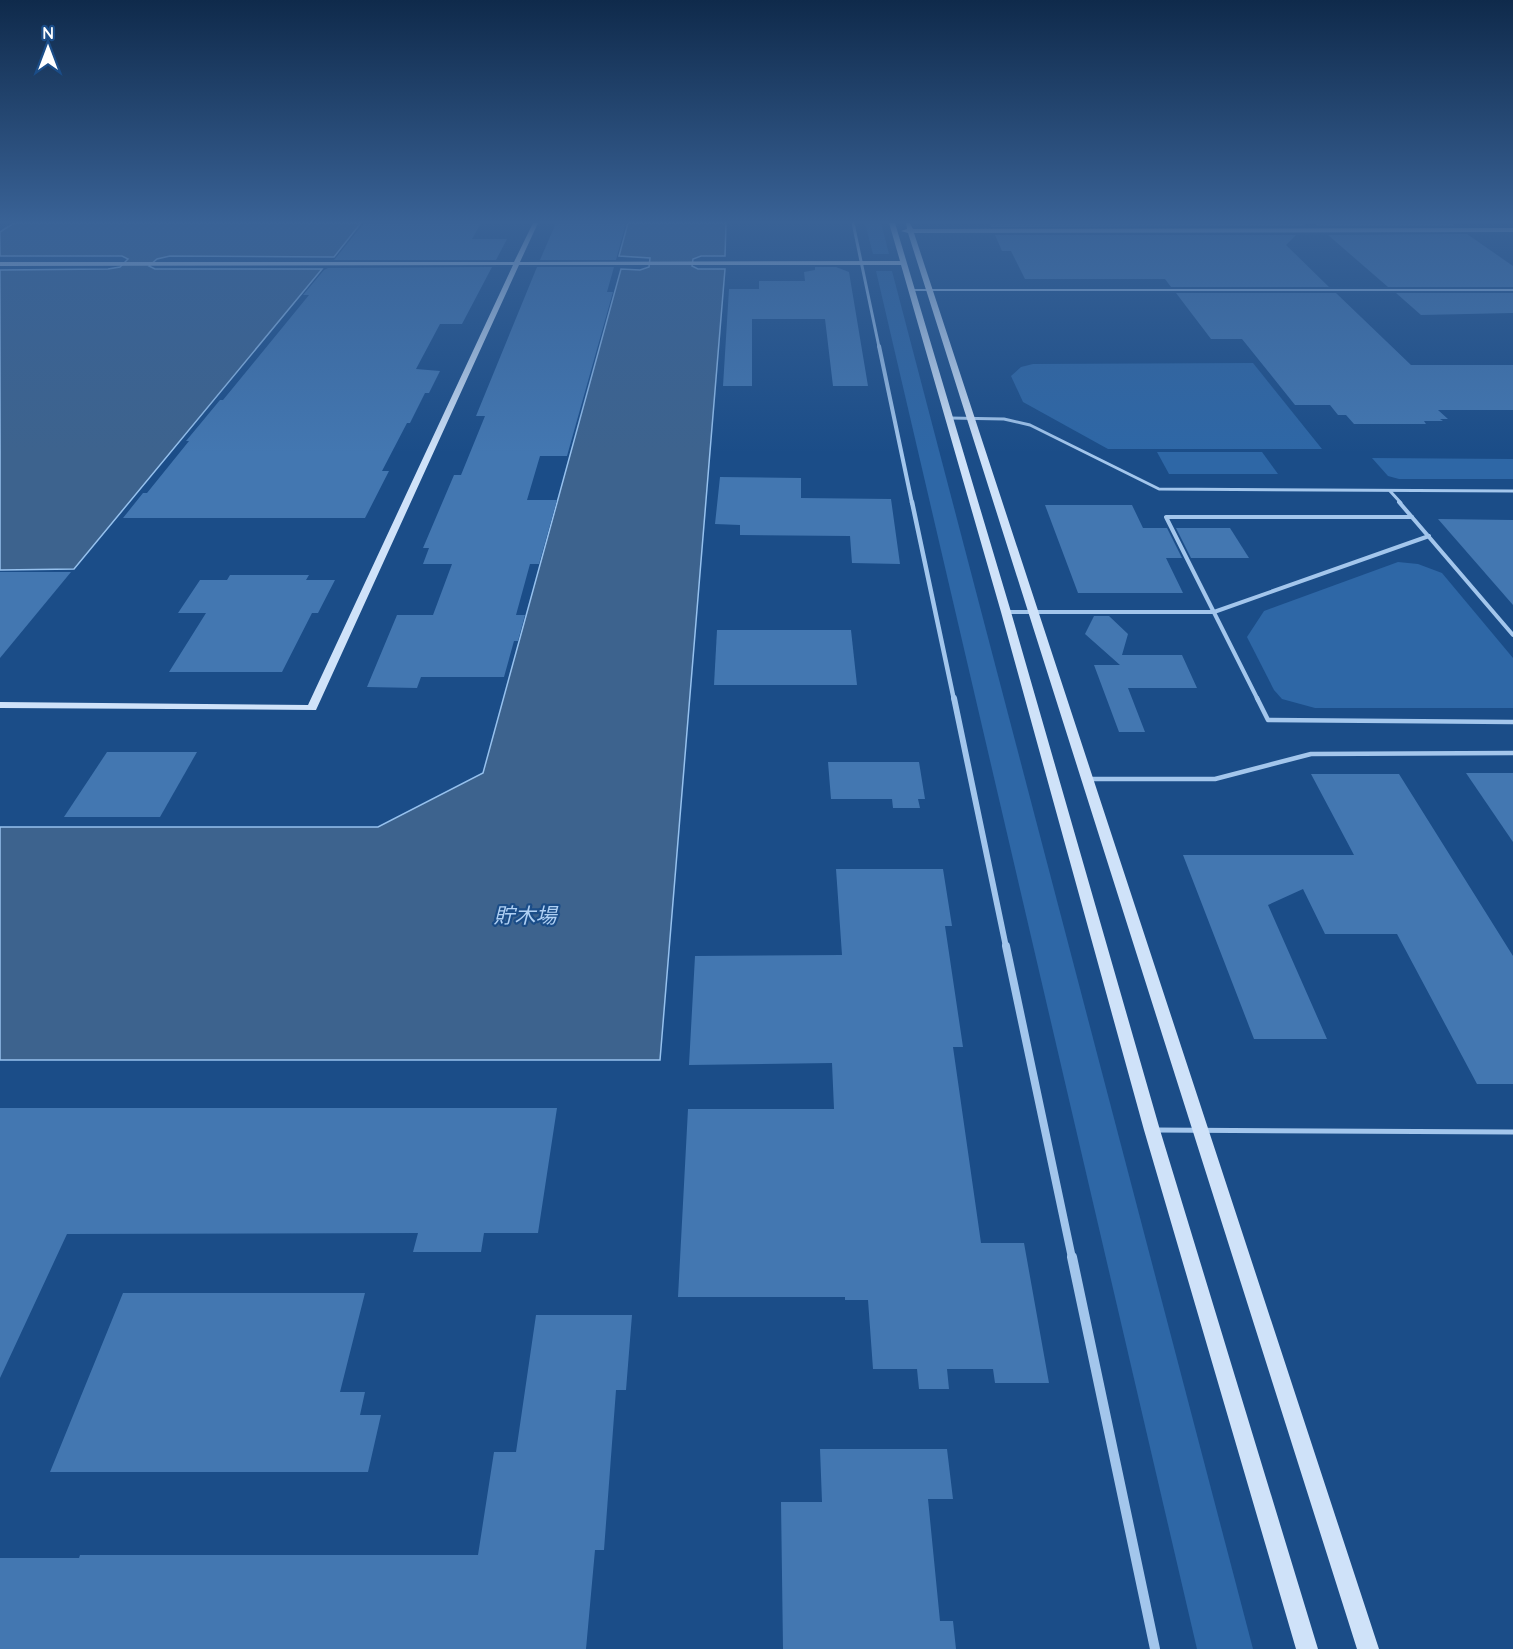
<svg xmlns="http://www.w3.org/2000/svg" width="1513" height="1649" viewBox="0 0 1513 1649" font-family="Quicksand,'Noto Sans JP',sans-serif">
	<rect width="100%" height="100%" fill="#1b4d88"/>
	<!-- green -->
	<g fill="#2e67a6">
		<polygon points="865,223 881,223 889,254 873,254"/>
		<polygon points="876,271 892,271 1253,1649 1197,1649"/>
		<polygon points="1253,363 1322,449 1108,449 1023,402 1011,376 1021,367 1033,364"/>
		<polygon points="1157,452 1262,452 1278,474 1169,474"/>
		<polygon points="1372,458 1513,459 1513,479 1399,479 1388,476"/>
		<polygon points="1398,562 1418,564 1442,573 1513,658 1513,708 1315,708 1282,699 1274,690 1247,637 1264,611"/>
	</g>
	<!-- water -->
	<g fill="#3d638e" stroke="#96c1ee" stroke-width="1.5">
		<polygon points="14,223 361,223 334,257 170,256 157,259 149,266 155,269 322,269 74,569 0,570 0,270 108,269 120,267 128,259 122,256 0,256 0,232"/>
		<polygon points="628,223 726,223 725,256 701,256 693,259 692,266 698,269 725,269 660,1060 0,1060 0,827 378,827 483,773 621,269 640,270 649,267 650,258 619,256"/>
	</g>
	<!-- building -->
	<g fill="#4377b1">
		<polygon points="364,223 481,223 472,239 507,239 496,260 334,260"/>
		<polygon points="556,223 626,223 616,260 540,260"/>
		<polygon points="989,223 1307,223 1304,226 991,227"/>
		<polygon points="1314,223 1450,223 1455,226 1318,226"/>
		<polygon points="1467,234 1513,266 1513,287 1388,287 1328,235"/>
		<polygon points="995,235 1296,235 1286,245 1329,287 1171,287 1165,279 1025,279 1011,251 1002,251"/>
		<polygon points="492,267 462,324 440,324 416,369 440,371 429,393 425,393 410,423 407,423 382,471 389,471 365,518 123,518 143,493 147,493 189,441 186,441 220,400 223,400 300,306 309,295 303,295 324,270 328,268"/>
		<polygon points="537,267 614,267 607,292 613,292 567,456 540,456 527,500 557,500 539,564 530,564 516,615 525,615 518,641 514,641 504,677 421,677 417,688 367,687 397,615 433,615 452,564 423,564 429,548 423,548 454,475 461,475 485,416 476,416"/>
		<polygon points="815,267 836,267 849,272 868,386 833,386 825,319 752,319 752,386 723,386 729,289 759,289 759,281 805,281 804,272 815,270"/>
		<polygon points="1176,293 1336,293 1411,365 1513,365 1513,410 1438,410 1448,419 1440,419 1443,421 1424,421 1426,424 1354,424 1346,415 1338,415 1330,405 1295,405 1242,339 1211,339"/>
		<polygon points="1396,293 1513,293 1513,313 1421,315"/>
		<polygon points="720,477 801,478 801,498 891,499 900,564 852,563 850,536 740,535 740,525 715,524"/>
		<polygon points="1045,505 1132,505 1143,528 1167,528 1182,558 1166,558 1183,593 1078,593"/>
		<polygon points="1438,519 1513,520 1513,605"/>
		<polygon points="1176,528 1230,528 1249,558 1191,558"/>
		<polygon points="0,572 71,572 0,658"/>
		<polygon points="230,575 309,575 306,580 335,580 318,613 312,613 282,672 169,672 206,613 178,613 200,580 227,580"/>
		<polygon points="1094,616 1109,616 1128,634 1122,655 1182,655 1197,688 1128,688 1145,732 1119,732 1094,665 1120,665 1085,634"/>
		<polygon points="717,630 851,630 857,685 714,685"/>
		<polygon points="107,752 197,752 160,817 64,817"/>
		<polygon points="828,762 919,762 925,799 918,799 920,808 893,808 892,799 831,799"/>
		<polygon points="1466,773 1513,773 1513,842"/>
		<polygon points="1311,774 1399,774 1513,956 1513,1084 1477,1084 1397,934 1325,934 1303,889 1268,905 1327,1039 1254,1039 1183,855 1354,855"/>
		<polygon points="836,869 943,869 952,926 945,926 963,1047 953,1047 981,1243 1024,1243 1049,1383 995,1383 993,1369 947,1369 949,1389 919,1389 917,1369 873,1369 868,1300 845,1300 845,1297 678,1297 688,1109 834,1109 832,1063 689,1065 695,956 842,955"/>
		<polygon points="0,1108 557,1108 538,1233 484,1233 481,1252 413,1252 418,1233 67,1234 0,1378"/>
		<polygon points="123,1293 365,1293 340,1392 365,1392 360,1415 381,1415 368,1472 50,1472"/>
		<polygon points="536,1315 632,1315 626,1390 616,1390 604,1550 595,1550 586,1649 0,1649 0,1558 79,1558 80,1555 478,1555 494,1452 516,1452"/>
		<polygon points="820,1449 947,1449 953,1499 928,1499 940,1621 953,1621 956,1649 783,1649 781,1502 822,1502"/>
	</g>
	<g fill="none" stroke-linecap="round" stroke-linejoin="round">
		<!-- lane-far4 -->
		<polyline stroke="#a3c6ec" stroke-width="2" points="911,290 1513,290"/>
		<!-- lane-far3 -->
		<g stroke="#a3c6ec" stroke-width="3">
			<polyline points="950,418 1004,419 1030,425 1159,489 1513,491"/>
			<polyline points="1390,491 1401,503"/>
		</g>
		<!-- lane-far2 -->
		<g stroke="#a3c6ec" stroke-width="4">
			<polyline points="1399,502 1513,635"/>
			<polyline points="1006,612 1214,612 1429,536"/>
			<polyline points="1258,700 1166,517 1412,517"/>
		</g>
		<!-- lane-far1 -->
		<g stroke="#a3c6ec" stroke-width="4.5">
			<polyline points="1257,698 1268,720 1513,722"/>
			<polyline points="1090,779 1215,779 1311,754 1513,753"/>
		</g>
		<!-- lane -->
		<polyline stroke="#a3c6ec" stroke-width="5" points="1155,1130 1513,1132"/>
		<!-- street-far5 -->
		<polyline stroke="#a3c6ec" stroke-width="3" points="853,223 879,347"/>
		<!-- street-far4 -->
		<polyline stroke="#a3c6ec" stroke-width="4" points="879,346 912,503"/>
		<!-- street-far3 -->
		<polyline stroke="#a3c6ec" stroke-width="4.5" points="912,502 954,700"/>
		<!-- street-far2 -->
		<polyline stroke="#a3c6ec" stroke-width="6" points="954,698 1006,947"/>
		<!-- street-far1 -->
		<polyline stroke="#a3c6ec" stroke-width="8" points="1006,946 1072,1258"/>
		<!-- street -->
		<polyline stroke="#a3c6ec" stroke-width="10" points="1072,1257 1155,1649"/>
		<!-- secondary -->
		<g fill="#cfe2f9" fill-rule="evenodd">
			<polygon points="533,223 538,223 520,262 900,261 889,223 895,223 1011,612 1160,1130 1318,1649 1296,1649 1144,1130 1001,612 901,265 519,265 316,710 0,708 0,702 308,705 513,265 0,266 0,262 514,262"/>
			<polygon points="906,223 910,223 913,229 1513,228 1513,232 914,233 1379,1649 1357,1649 908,233 901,231 907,229"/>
		</g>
	</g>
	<!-- sky -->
	<linearGradient id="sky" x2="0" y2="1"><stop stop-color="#0f2a4b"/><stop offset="0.49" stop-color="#396296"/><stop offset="1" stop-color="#396296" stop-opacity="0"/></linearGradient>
	<rect width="1513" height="453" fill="url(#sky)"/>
	<g text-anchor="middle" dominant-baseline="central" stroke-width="4.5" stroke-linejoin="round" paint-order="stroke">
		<!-- water labels -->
		<g font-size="21" font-style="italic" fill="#afd0f4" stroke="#1b4d88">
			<text x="525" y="915">貯木場</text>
		</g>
	</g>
	<!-- north arrow -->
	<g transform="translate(48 48)" stroke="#1b4d88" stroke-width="4.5" paint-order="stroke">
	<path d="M0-4.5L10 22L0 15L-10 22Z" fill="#ffffff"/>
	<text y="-9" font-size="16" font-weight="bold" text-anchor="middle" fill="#ffffff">N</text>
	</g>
</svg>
